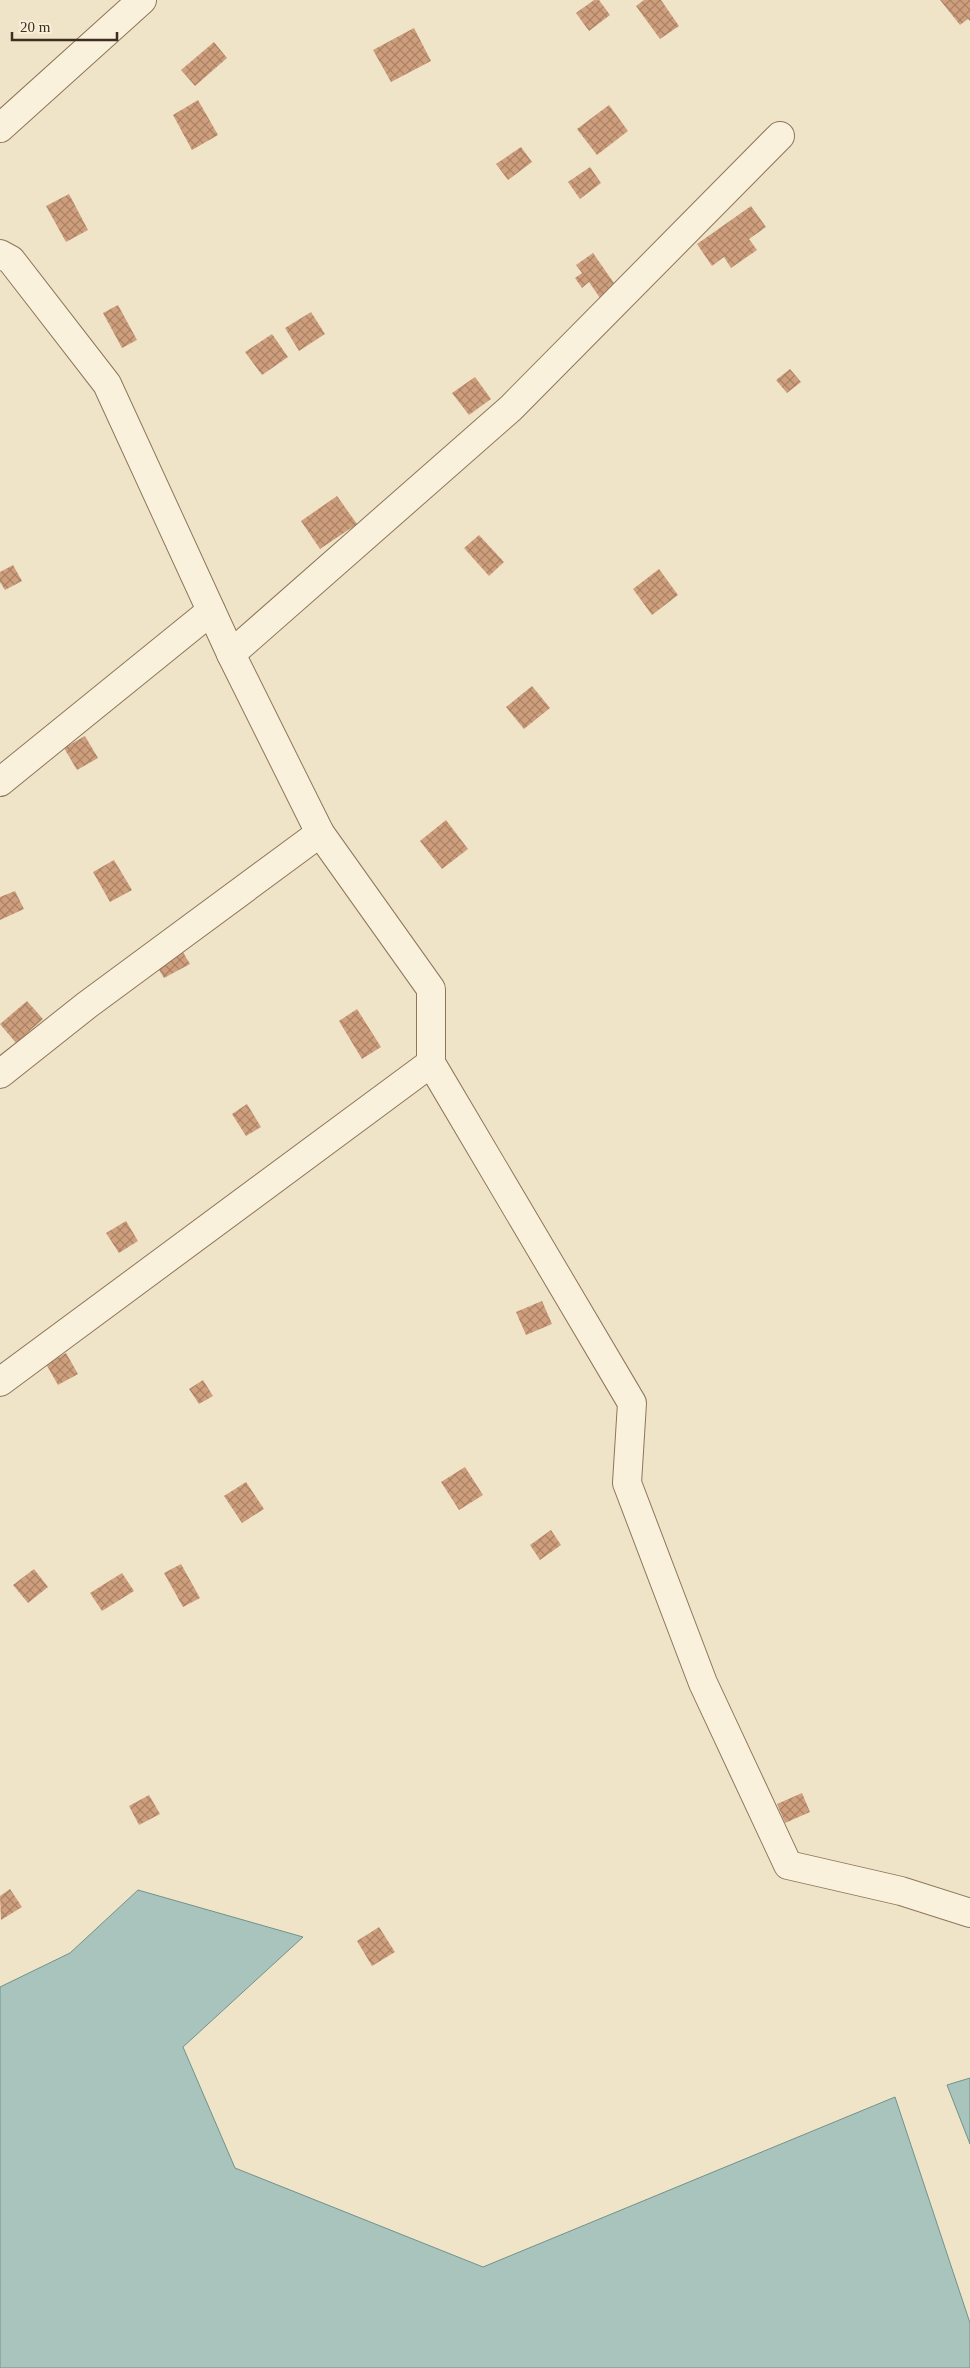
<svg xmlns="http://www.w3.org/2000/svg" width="970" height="2368" viewBox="0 0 970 2368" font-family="Georgia,serif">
	<defs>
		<pattern id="building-cross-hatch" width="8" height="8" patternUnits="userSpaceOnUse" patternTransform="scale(1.25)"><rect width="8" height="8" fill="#cf9f7d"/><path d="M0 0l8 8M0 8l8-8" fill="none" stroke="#a98266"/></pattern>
	</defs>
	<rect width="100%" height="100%" fill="#f0e4c8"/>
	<!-- water -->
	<g fill="#a9c4bc" stroke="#6f938a">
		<polygon points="138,1890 303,1937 183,2047 235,2168 483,2267 895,2097 970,2323 970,2368 0,2368 0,1987 70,1953"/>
		<polygon points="970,2078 970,2144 947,2085"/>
	</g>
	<!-- building -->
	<g fill="url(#building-cross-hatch)">
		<polygon points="594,0 599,0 610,15 589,31 576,13"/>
		<polygon points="644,0 661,0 679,26 660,39 636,6"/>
		<polygon points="940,0 970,0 970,21 968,19 960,25"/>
		<polygon points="414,28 431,61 391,82 373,50"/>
		<polygon points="214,42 227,58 195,86 181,70"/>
		<polygon points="198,100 218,135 192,150 173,115"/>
		<polygon points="609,105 628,131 597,155 577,129"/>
		<polygon points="521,147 532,162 508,180 496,164"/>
		<polygon points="590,167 601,183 580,199 568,182"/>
		<polygon points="69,194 88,230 66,242 46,206"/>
		<polygon points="751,206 766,227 749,239 757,250 731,268 724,257 712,266 697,244"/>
		<polygon points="593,253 616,286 600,298 589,282 582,288 575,278 582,273 576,265"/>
		<polygon points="118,305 137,340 122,348 103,313"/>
		<polygon points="311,312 325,334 299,351 285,328"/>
		<polygon points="272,334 288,357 262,375 245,352"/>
		<polygon points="790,369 801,382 787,393 776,380"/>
		<polygon points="475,377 491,399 469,415 452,393"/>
		<polygon points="337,496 357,524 320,549 301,521"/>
		<polygon points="479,535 504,562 489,576 464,548"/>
		<polygon points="13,565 22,581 5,590 0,582 0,572"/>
		<polygon points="659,569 678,595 652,615 633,589"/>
		<polygon points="532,686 550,708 524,729 506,707"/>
		<polygon points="85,736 98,758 77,770 64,748"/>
		<polygon points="446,820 468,849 442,869 420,841"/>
		<polygon points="114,860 132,890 110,902 93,872"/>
		<polygon points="15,891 24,909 0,920 0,897"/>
		<polygon points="181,949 190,964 164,978 155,963"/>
		<polygon points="27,1001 43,1019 16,1043 0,1024"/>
		<polygon points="357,1009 381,1047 362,1059 339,1021"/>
		<polygon points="247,1104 261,1127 246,1136 232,1114"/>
		<polygon points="126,1221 138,1241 119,1253 106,1233"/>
		<polygon points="542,1301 552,1324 526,1335 516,1312"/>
		<polygon points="66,1353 78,1374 58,1385 46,1364"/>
		<polygon points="203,1380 213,1396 199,1404 189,1389"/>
		<polygon points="465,1467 483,1495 459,1510 441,1482"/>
		<polygon points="246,1482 264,1509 242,1523 224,1496"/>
		<polygon points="551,1530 561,1545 540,1560 530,1545"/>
		<polygon points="181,1564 200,1598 183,1607 164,1573"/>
		<polygon points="34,1569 48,1587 28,1603 13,1585"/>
		<polygon points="122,1573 134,1591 102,1611 90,1593"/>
		<polygon points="802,1793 810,1812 785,1823 777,1804"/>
		<polygon points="149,1795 160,1814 139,1825 129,1806"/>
		<polygon points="10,1889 22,1907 1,1920 0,1896"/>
		<polygon points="379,1927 395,1952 372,1966 357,1941"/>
	</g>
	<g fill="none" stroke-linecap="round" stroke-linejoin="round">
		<defs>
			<g id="minor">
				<polyline points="0,128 142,0"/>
				<polyline points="0,254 11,260 107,384 231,654 320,833 431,989 431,1063 632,1403 627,1483 703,1683 788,1865 901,1891 970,1913"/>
				<polyline points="231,654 511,408 780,136"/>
				<polyline points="0,782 211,611"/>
				<polyline points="0,1074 87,1005 320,833"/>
				<polyline points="0,1382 431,1063"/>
			</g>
		</defs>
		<!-- minor casing -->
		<use href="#minor" stroke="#8d765c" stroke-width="30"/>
		<!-- minor -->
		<use href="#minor" stroke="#faf1dc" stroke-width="28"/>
	</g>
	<!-- scale -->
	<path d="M12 32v8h105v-8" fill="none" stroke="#3d2e20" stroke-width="2.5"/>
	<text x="20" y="32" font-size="15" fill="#3d2e20" stroke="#f7eed8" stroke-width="4" paint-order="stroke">20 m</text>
</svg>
